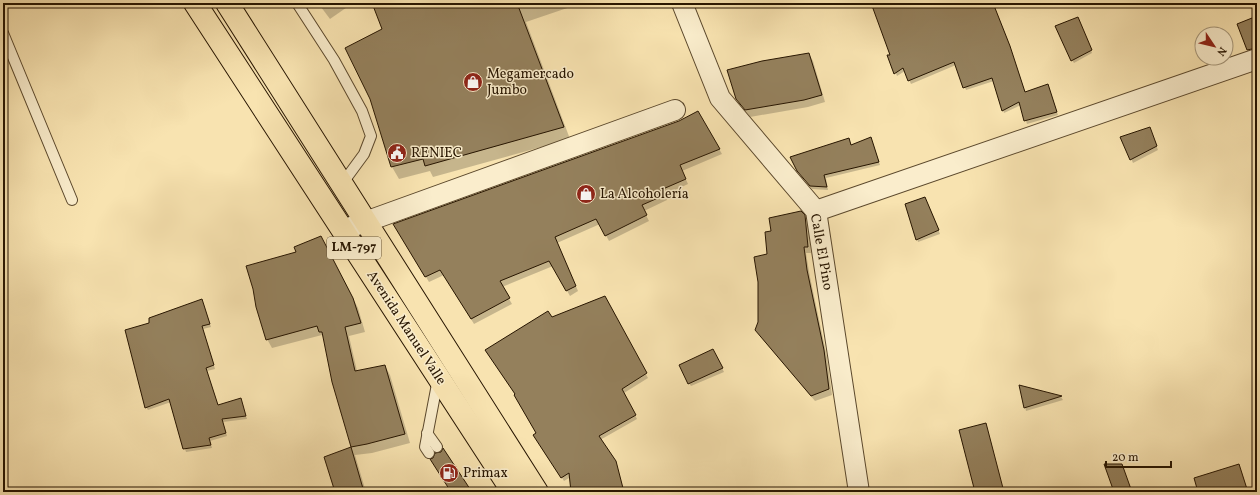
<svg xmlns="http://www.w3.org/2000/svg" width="1260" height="495" viewBox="0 0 1260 495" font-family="Vollkorn,serif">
	<rect width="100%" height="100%" fill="#f8e3b0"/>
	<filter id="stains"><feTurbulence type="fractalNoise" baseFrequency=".005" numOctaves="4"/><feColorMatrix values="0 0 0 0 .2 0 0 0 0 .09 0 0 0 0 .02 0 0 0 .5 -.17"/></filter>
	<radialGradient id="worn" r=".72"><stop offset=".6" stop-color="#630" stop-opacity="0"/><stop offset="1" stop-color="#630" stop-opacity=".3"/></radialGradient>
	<!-- shadow -->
	<g fill="#0003">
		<polygon points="318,3 353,3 330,19"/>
		<polygon points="373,3 582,3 526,22 570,139 433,177 430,171 399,179 392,167 371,99 383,29"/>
		<polygon points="876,3 987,3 1025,93 1048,85 1058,115 1027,124 1021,105 1004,113 994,81 966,90 956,65 911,84 905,71 897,76 889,56 891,55"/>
		<polygon points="1079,21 1092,53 1074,63 1072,60"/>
		<polygon points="809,54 813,61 825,102 808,107 750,117 737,99"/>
		<polygon points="698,113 722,154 682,171 688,184 665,195 667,200 644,211 649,221 609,241 600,224 557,243 578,291 570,296 553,266 502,287 512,304 474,324 444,275 429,282 395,225 679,122"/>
		<polygon points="1151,131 1158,150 1133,163 1122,138"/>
		<polygon points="871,138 880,165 826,178 828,190 812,189 800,174 849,140 851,146"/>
		<polygon points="927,202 940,234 918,242 917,239"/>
		<polygon points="804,216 808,223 811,253 806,253 810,277 827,357 832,395 815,401 760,336 756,329 759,322 772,232"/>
		<polygon points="326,246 358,308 365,332 349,336 357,371 385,366 390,375 410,443 372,453 355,455 366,492 310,492 334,486 325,457 352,447 333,382 324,339 322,335 272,348 267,339"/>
		<polygon points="604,297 648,378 624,393 637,419 600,440 617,466 624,492 589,492 586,468 564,481 537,439 552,318"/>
		<polygon points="202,300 211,327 203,329 215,369 207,371 218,406 241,400 247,419 223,422 227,436 210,441 212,448 186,452 171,402 148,410 146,407 151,323"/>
		<polygon points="713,350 724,372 691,386 689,383"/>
		<polygon points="1020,386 1061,397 1063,400 1026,411"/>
		<polygon points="1240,469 1248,492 1200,492"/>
	</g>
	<!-- building -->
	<g fill="#94805c" stroke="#271500">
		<polygon points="372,3 517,3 564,127 425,166 423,159 391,167 370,99 345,48 382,29"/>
		<polygon points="871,3 993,3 1010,46 1025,92 1048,84 1057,112 1024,121 1019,102 1002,111 992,78 963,88 954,62 908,81 903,68 894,74 887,55 890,55"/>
		<polygon points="1257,16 1257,48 1247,50 1237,24"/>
		<polygon points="1078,17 1092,50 1071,61 1055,26"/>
		<polygon points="809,53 822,95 804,100 745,110 736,99 727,70 762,61"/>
		<polygon points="698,111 720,149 680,165 686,179 663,189 665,195 642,205 647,215 605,236 596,219 555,237 576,286 566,291 549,261 500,281 510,298 471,319 440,270 425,277 393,224 679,121"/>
		<polygon points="1150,127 1157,146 1130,160 1120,137"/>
		<polygon points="871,137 879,162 824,175 827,187 810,186 797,171 790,157 849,138 851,145"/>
		<polygon points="925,197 939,230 916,240 905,204"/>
		<polygon points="801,211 805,215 808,247 804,247 807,270 824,350 829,389 811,396 755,330 758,322 758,282 754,257 767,254 765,232 771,231 769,218"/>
		<polygon points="321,236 353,298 361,323 345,327 355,371 385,365 405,434 367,444 351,447 332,382 322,332 319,332 317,326 266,340 256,307 253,289 246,266 296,252 294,247"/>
		<polygon points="605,296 647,373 622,389 636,415 599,436 616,461 624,492 571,492 569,473 561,478 533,435 536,433 514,395 515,394 485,350 548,311 552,317"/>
		<polygon points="202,299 210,324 202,326 214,365 206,368 218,405 241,398 246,416 222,419 226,433 209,438 211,445 183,449 169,399 145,408 125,330 149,323 149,318"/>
		<polygon points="713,349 723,368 688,384 679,365"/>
		<polygon points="1019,385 1062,396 1024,408"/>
		<polygon points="986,423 1004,492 975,492 959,430"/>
		<polygon points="351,447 364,492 335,492 324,457"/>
		<polygon points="443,448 472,492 451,492 430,459 433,458 435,453 441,452"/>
		<polygon points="1104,464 1122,464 1132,492 1114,492"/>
		<polygon points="1239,464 1247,489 1237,492 1198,492 1194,478"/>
	</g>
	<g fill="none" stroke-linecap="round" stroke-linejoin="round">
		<defs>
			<g id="service">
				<polyline points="297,3 334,60 362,111 371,136 364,154 342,184"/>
				<polyline points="3,33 72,200"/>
				<polyline points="427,433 437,447"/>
				<polyline points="429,453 425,447 438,379"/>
			</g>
			<g id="minor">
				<polyline points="682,3 720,98 816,211 859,492"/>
				<polyline points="816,211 1257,59"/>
				<polyline points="343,230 675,110"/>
			</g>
			<g id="primary">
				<polyline points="195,3 513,492"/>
				<polyline points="227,3 537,492"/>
			</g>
		</defs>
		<!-- service casing -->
		<use href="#service" stroke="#5b482c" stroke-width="12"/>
		<!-- minor casing -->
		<use href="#minor" stroke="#5b482c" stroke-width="22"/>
		<!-- primary casing -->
		<use href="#primary" stroke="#271500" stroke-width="24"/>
		<!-- service -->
		<use href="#service" stroke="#faedcc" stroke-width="10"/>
		<!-- minor -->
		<use href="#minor" stroke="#faedcc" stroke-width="20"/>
		<!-- primary -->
		<use href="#primary" stroke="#f8e3b0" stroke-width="22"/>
	</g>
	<!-- icons -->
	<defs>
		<symbol id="shop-disc" viewBox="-11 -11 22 22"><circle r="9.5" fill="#8f2418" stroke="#faedcc"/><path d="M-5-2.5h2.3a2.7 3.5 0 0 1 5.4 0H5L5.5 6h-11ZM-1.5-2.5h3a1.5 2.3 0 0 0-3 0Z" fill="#fff"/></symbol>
		<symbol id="civic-disc" viewBox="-11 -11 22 22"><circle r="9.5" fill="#8f2418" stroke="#faedcc"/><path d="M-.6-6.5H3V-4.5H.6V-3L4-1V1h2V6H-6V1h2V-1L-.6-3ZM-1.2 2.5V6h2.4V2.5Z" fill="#fff"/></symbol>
		<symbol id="fuel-disc" viewBox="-11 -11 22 22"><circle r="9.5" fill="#8f2418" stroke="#faedcc"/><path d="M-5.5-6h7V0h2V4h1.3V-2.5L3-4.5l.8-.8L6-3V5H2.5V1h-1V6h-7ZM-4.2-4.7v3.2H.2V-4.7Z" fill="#fff"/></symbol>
	</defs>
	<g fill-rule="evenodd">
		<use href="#shop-disc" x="462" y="71" width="22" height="22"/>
		<use href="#civic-disc" x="386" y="142" width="22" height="22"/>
		<use href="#shop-disc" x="575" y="183" width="22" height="22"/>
		<use href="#fuel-disc" x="438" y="462" width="22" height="22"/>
	</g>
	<g text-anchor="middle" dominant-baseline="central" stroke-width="3" stroke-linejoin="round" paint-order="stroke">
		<!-- shield labels -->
		<rect fill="#faedcc" stroke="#66563d" stroke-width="1" x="327" y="237" width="54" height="22" rx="3"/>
		<g font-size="13" font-weight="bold" fill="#271500">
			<text x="354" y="248">LM-797</text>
		</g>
		<!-- poi labels -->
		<g font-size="14" fill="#271500" stroke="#faedcc" text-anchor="start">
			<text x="487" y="74">Megamercado<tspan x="487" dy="16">Jumbo</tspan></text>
			<text x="411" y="153">RENIEC</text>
			<text x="600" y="194">La Alcoholería</text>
			<text x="463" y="473">Primax</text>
		</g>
		<!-- street labels -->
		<g font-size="14" fill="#271500" stroke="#faedcc">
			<text transform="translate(821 252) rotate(80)">Calle El Pino</text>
			<text transform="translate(406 328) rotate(57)">Avenida Manuel Valle</text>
		</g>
	</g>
	<!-- margin -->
	<rect width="1260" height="495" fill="none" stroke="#f8e3b0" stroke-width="16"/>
	<rect x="4" y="4" width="1252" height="487" fill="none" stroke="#271500" stroke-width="2"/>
	<rect x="8" y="8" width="1244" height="479" fill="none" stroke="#271500"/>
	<!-- north arrow -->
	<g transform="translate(1214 46) rotate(125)"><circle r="19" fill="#faedcc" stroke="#a6977a"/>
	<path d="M0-3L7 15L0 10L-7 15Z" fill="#8f2418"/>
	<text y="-6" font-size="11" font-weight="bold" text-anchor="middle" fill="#271500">N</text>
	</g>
	<!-- scale -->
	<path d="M1106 461v6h65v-6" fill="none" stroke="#271500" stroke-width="2"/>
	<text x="1112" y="461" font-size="12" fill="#271500" stroke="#faedcc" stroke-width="3" paint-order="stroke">20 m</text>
	<rect width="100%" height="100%" filter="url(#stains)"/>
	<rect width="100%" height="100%" fill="url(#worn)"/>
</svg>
